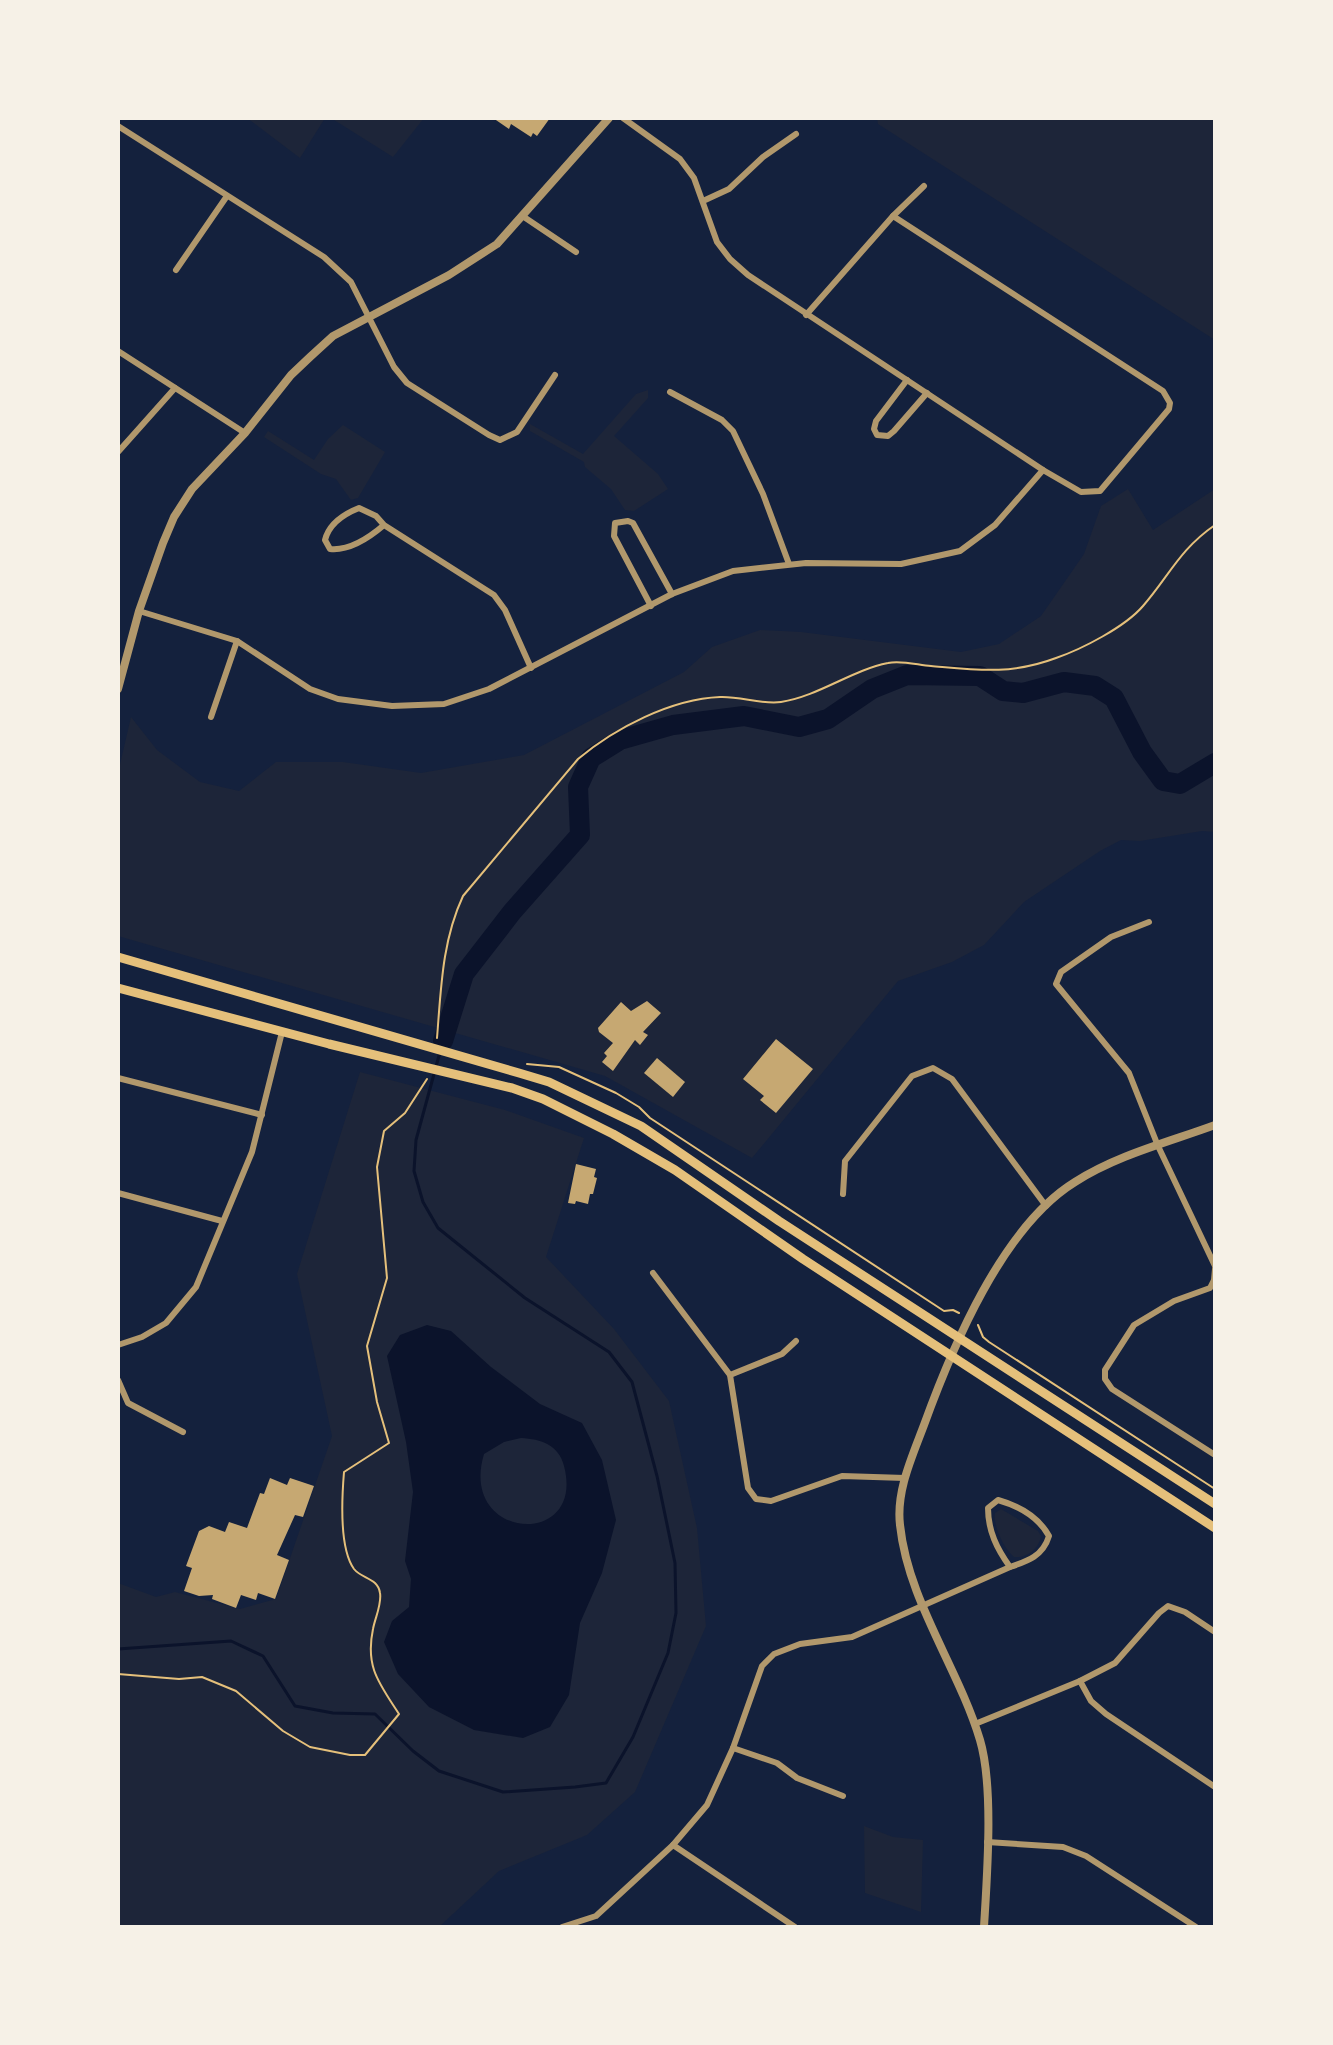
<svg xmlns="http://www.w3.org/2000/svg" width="1333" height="2045" viewBox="0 0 1333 2045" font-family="Cabin,sans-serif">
	<rect width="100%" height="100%" fill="#14213d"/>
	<!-- green -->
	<g fill="#1d2539">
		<polygon points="247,118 325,118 300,158"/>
		<polygon points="331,118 424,118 393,157"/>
		<polygon points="877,118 1215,118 1215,340 878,124"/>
		<polygon points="648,390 648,398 614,436 658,474 668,489 634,511 625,510 611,489 585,467 584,462 530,431 530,424 583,454 636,394"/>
		<polygon points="343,425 385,452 358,498 351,500 336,479 321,474 264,437 268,431 314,460 328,439"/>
		<polygon points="1128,489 1153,530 1215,489 1215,832 1202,831 1140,841 1121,840 1100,851 1024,902 984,945 952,962 898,981 752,1158 605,1076 118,936 118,773 131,717 157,750 200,782 239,791 276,762 343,762 421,773 524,755 684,672 712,647 760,630 801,632 961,652 999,644 1041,616 1084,554 1101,506"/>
		<polygon points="360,1072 505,1110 584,1138 546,1257 614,1329 669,1401 697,1528 706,1626 635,1792 587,1835 499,1871 439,1927 118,1927 118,1583 156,1597 175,1592 240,1609 276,1599 332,1436 297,1274"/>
		<path d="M1001 1509 1038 1531 1041 1536C1039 1549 1027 1558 1014 1557 1004 1549 993 1526 995 1513Z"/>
		<polygon points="864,1826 893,1837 923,1840 921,1912 865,1893"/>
	</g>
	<!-- water -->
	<path fill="#0b132b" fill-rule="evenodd" d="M427 1325 451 1331 491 1367 540 1404 582 1423 602 1460 616 1520 602 1573 580 1623 569 1695 550 1727 523 1738 474 1730 429 1707 398 1674 384 1642 392 1621 409 1607 411 1579 405 1561 413 1492 406 1442 387 1356 400 1335ZM521 1438C541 1439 559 1445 564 1466 586 1549 458 1541 484 1454L504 1442Z"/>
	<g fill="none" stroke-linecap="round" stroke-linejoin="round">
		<!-- stream -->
		<polyline stroke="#0b132b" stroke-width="3" points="118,1649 231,1641 263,1656 295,1706 333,1713 375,1714 413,1751 439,1771 503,1792 575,1787 606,1783 633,1737 668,1653 676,1613 675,1563 657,1476 632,1382 609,1352 525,1298 438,1228 423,1202 414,1171 416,1140 443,1041"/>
		<!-- river -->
		<polyline stroke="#0b132b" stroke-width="20" points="443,1041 464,974 512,912 580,835 578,787 591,758 620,740 673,725 744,716 799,727 828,719 872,689 907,675 980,676 1003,691 1023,693 1064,682 1095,686 1114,698 1142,752 1163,781 1180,784 1215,763"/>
	</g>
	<!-- building -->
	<g fill="#c6a872">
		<polygon points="493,118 550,118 537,136 533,133 531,137 511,124 509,129"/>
		<polygon points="647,1001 661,1013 643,1032 648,1035 640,1045 635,1040 613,1071 602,1062 607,1056 604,1053 613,1043 599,1032 598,1028 621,1002 631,1011"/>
		<polygon points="776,1039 813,1069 776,1113 760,1100 764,1096 743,1079"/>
		<polygon points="657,1058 685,1082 673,1097 644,1073"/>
		<polygon points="576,1164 596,1169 594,1177 597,1178 593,1194 590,1194 588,1204 576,1201 575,1204 568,1203"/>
		<polygon points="270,1478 287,1485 290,1478 314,1486 303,1517 295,1515 277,1555 289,1560 275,1599 258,1593 256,1600 241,1595 236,1608 212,1599 213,1595 199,1596 184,1591 192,1568 186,1566 199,1531 209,1526 225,1532 229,1522 247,1528 260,1493 264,1494"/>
	</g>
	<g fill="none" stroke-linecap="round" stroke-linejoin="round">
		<!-- path -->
		<g stroke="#e5c07b" stroke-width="2">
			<path d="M437 1038C441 989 442 941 463 896L578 759C615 728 671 699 720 697 740 696 762 705 781 702 819 696 852 670 888 663 901 660 918 665 931 666 977 670 1011 675 1056 658 1082 649 1125 627 1143 606 1169 576 1180 549 1215 525"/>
			<polyline points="527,1064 559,1067 616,1093 639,1107 650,1118 944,1311 953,1310 959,1313"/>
			<polyline points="978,1325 983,1337 989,1342 1215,1489"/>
			<path d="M118 1674 179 1679 202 1677 236 1691 283 1731 310 1747 350 1755H365L399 1714C379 1683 365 1667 373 1629 375 1618 382 1604 380 1593 378 1578 362 1579 354 1569 339 1548 342 1496 344 1472L389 1443 377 1402 367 1346 387 1278 377 1167 384 1131 405 1113 427 1079"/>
		</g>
		<!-- minor -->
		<g stroke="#b1986c" stroke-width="6">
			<polyline points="623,118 680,159 694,178 717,242 730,259 748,275 1043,470 1081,492 1100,491 1169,409 1170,403 1163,391 893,216"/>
			<polyline points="118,126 324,257 351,282 394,367 407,383 489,435 500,440 517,432 555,375"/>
			<polyline points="703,201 729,189 763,157 796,134"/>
			<polyline points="524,217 576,252"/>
			<polyline points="176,270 227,196"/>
			<polyline points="806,315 893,216 924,186"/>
			<polyline points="118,351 245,433"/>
			<polyline points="907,380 876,421 874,429 877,435 888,436 894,431 927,393"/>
			<polyline points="670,392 722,420 733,431 763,494 789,564"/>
			<polyline points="118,452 175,388"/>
			<path d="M384 525C370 537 349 551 330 549L325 540C329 524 344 514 359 508L376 516 384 525 494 595 505 610 531 668"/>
			<polyline points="651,606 614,536 615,523 628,521 633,523 672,594"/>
			<polyline points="139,611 237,641 310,689 338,699 392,706 444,704 489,689 672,594 733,571 806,563 901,564 960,551 995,525 1043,470"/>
			<polyline points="211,717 237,641"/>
			<polyline points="1149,922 1111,937 1061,972 1056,984 1129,1073 1158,1146 1215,1266"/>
			<polyline points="118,1078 262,1115"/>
			<polyline points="118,1193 222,1221"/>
			<polyline points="843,1194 845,1161 912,1076 933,1068 952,1079 1046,1206"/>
			<polyline points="1215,1269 1214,1280 1210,1288 1174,1301 1134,1325 1105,1370 1105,1379 1112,1389 1215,1455"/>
			<polyline points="653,1273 730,1375 748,1488 756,1499 771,1501 842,1476 905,1478"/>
			<polyline points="118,1345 142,1337 166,1323 196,1287 252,1152 282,1032"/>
			<polyline points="730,1375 782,1354 796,1341"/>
			<polyline points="118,1380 128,1403 183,1432"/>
			<path d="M998 1500C1019 1506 1038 1516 1049 1536 1043 1556 1028 1561 1010 1567 997 1549 988 1531 988 1508Z"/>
			<polyline points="1080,1681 1091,1701 1106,1714 1215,1787"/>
			<polyline points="975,1724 1080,1681 1115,1663 1159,1613 1168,1606 1185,1612 1215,1632"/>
			<polyline points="733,1748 777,1763 797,1778 843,1796"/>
			<polyline points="987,1842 1063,1847 1086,1856 1196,1927"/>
			<polyline points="673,1845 795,1927"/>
			<polyline points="562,1927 596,1916 673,1845 707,1805 733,1748 762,1666 774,1654 800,1644 852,1637 1010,1567"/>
		</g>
		<!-- tertiary -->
		<g stroke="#b1986c" stroke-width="8">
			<polyline points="118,689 139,611 163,543 174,517 192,489 245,433 291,375 310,357 333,336 449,275 497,244 609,118"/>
			<path d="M984 1927C987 1876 994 1787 980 1740 958 1667 908 1601 900 1525 896 1491 912 1457 924 1425 952 1348 1002 1227 1075 1182 1117 1155 1169 1142 1215 1125"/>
		</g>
		<!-- secondary -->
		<g stroke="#e5c07b" stroke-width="9">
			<polyline points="118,957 519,1073 549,1082 641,1126 779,1221 1215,1504"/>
			<polyline points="118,988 329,1044 512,1088 543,1099 613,1134 675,1170 803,1259 1215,1528"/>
		</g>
	</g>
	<!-- border -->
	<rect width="1333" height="2045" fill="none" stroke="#f6f1e7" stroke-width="240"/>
</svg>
